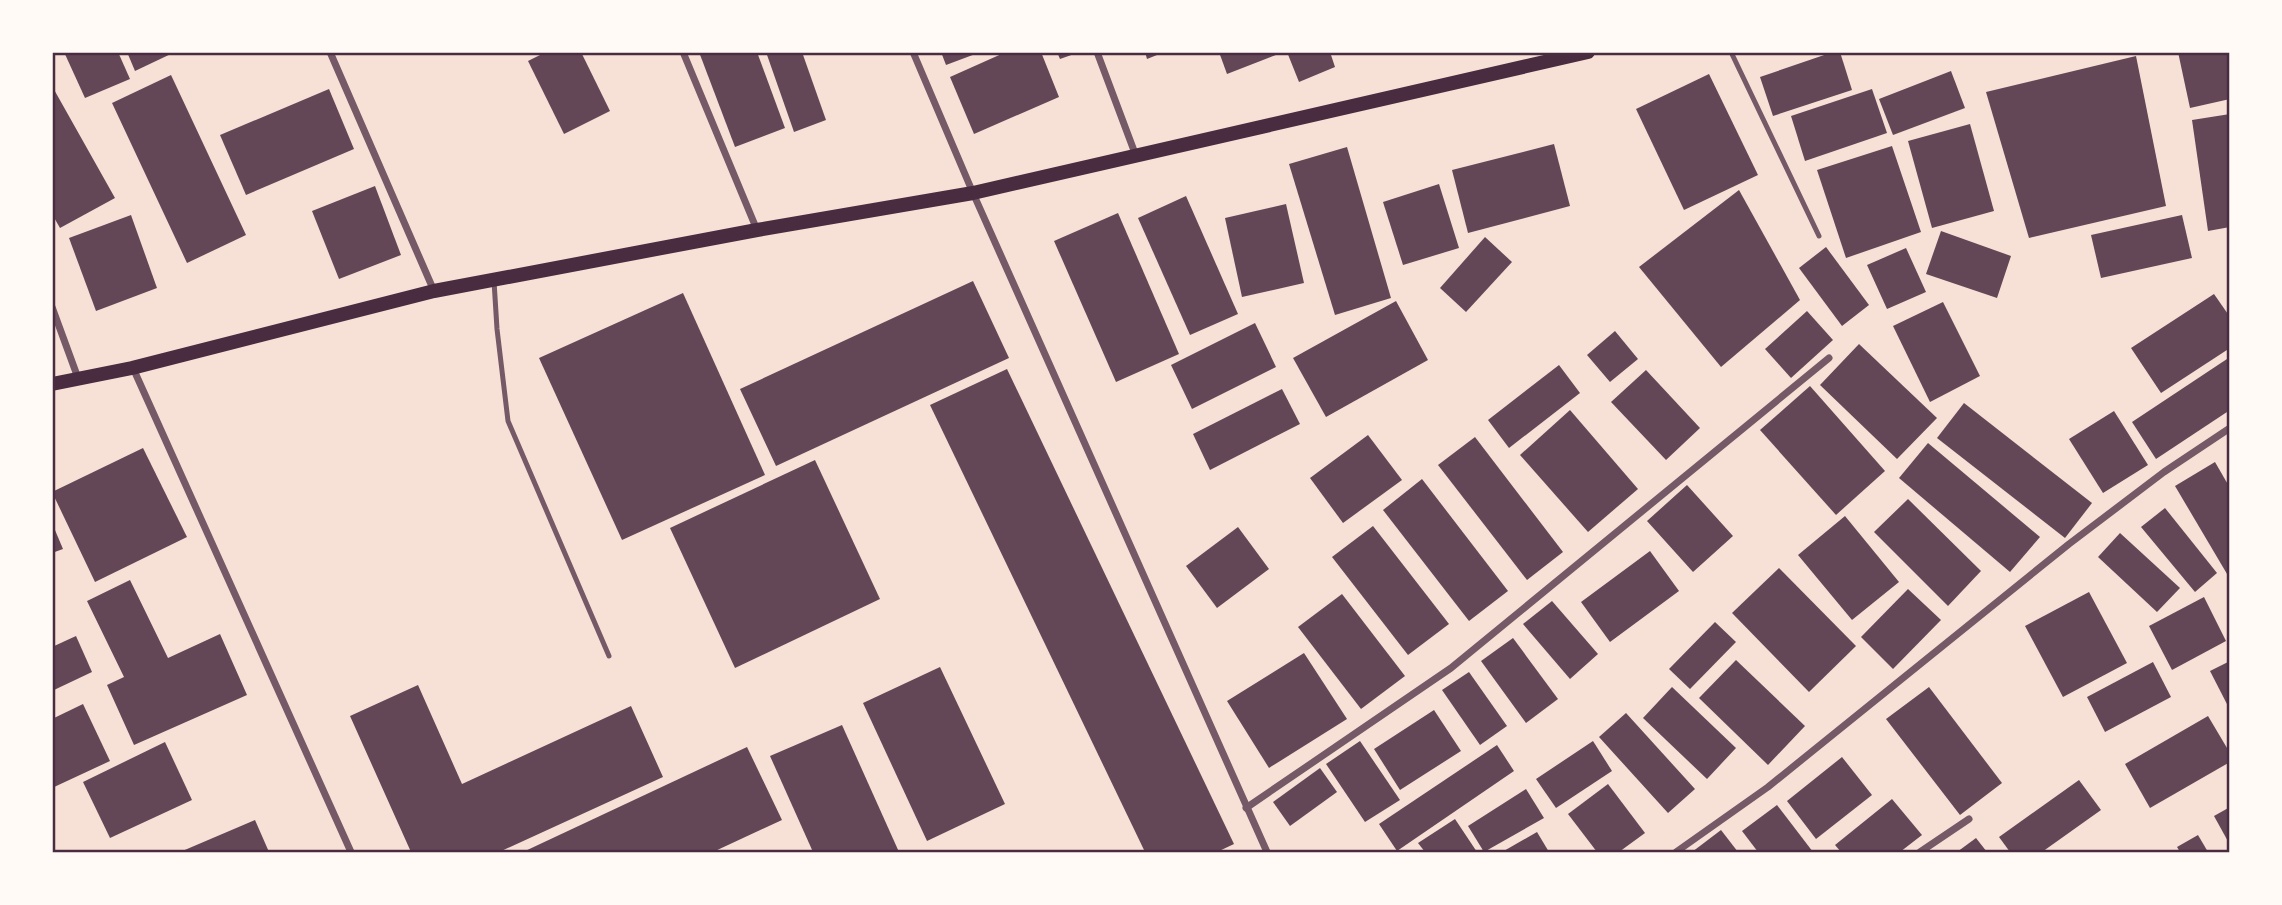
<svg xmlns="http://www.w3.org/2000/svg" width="2282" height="905" viewBox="0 0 2282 905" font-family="'DM Sans',sans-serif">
	<rect width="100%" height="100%" fill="#f7e1d7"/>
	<!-- building -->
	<g fill="#644757">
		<polygon points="64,52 118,52 130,79 85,98"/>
		<polygon points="127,52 175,52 135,71"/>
		<polygon points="546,52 581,52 610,111 564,134 528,61"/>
		<polygon points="699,52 757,52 785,128 735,147"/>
		<polygon points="766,52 802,52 826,120 794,132"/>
		<polygon points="941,52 978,52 978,53 946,65"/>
		<polygon points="1006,52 1041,52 1059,97 974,134 950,77"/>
		<polygon points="1057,52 1077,52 1077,53 1060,59"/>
		<polygon points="1145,52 1162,52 1162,53 1147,59"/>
		<polygon points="1219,52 1281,52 1281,53 1227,74"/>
		<polygon points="1287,52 1330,52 1335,67 1299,82"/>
		<polygon points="1833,52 1840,52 1852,90 1773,116 1760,77"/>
		<polygon points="2178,52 2230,52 2230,99 2190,108"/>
		<polygon points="2136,56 2166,206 2029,238 1986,92"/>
		<polygon points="1951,71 1965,108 1893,135 1879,99"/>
		<polygon points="1709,74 1758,175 1684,210 1636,109"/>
		<polygon points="171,75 246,235 187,263 112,103"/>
		<polygon points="52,86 115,198 60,228 52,214"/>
		<polygon points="329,89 354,149 246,195 220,135"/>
		<polygon points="1872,89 1887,133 1805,161 1791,116"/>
		<polygon points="2230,114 2230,227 2208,231 2192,120"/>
		<polygon points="1970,124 1994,211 1932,228 1908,141"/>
		<polygon points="1554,144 1570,206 1468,233 1452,170"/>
		<polygon points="1892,146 1921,232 1846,258 1817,170"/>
		<polygon points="1347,147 1391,298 1335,315 1289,164"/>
		<polygon points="1439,184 1459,248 1403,265 1383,202"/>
		<polygon points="375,186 401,255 339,279 312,211"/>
		<polygon points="1739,190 1800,300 1721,367 1639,267"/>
		<polygon points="1186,196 1238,314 1190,335 1138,218"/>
		<polygon points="1286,204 1304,283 1242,297 1225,218"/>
		<polygon points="1118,213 1179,354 1116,382 1054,241"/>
		<polygon points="131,215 157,288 96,311 69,238"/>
		<polygon points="2182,215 2192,258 2101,278 2091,235"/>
		<polygon points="1941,231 2011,256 1997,298 1926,274"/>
		<polygon points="1485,237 1512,262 1466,312 1440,288"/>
		<polygon points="1826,247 1869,305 1842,326 1799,268"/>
		<polygon points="1906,248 1926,292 1887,309 1867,265"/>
		<polygon points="973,281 1009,358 776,466 740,389"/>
		<polygon points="683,293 765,475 622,540 539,358"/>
		<polygon points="2214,294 2230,317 2230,348 2161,393 2131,348"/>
		<polygon points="1396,301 1428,360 1326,417 1293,358"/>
		<polygon points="1943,302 1980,376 1930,402 1893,326"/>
		<polygon points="1807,311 1833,340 1791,378 1765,349"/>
		<polygon points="1255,323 1276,367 1192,409 1171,365"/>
		<polygon points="1615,331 1638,359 1610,382 1587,355"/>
		<polygon points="1859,344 1937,418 1897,459 1820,385"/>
		<polygon points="2230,357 2230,410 2156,459 2132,422"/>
		<polygon points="1559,365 1580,393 1509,448 1488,420"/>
		<polygon points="1007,369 1234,844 1217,852 1145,852 930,405"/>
		<polygon points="1646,370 1700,428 1666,460 1611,402"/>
		<polygon points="1810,386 1885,471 1836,515 1760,430"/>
		<polygon points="1282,389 1300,424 1210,470 1193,434"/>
		<polygon points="1964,403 2092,503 2065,538 1937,438"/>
		<polygon points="1570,410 1638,489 1588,532 1520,455"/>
		<polygon points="2114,411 2148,465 2103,493 2069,439"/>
		<polygon points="1368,435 1402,480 1343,523 1310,478"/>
		<polygon points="1475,437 1563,552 1527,580 1438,465"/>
		<polygon points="1928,443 2040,537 2010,572 1899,478"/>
		<polygon points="143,448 187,537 95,582 52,492"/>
		<polygon points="815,460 880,599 735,668 670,528"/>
		<polygon points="2215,462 2230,488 2230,579 2175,486"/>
		<polygon points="1422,479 1508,591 1469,621 1383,510"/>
		<polygon points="1687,485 1733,536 1693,572 1647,521"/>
		<polygon points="1908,499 1981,571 1948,606 1874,532"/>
		<polygon points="2165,508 2217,573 2195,592 2141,527"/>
		<polygon points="1845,516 1899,582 1852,620 1798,555"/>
		<polygon points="52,523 63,549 52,553"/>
		<polygon points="1373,526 1449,624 1408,655 1332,557"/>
		<polygon points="1238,527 1269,569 1217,608 1186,566"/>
		<polygon points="2120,533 2180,588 2157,612 2098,557"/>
		<polygon points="1650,551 1679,591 1610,642 1581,602"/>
		<polygon points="1779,568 1856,646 1809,692 1732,613"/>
		<polygon points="130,580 168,658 220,634 247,695 134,745 107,685 124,677 87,601"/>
		<polygon points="1908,589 1941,620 1893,669 1861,637"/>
		<polygon points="2089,592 2127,663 2063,697 2025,626"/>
		<polygon points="1342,594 1405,676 1361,709 1298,627"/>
		<polygon points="2204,597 2226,641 2172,670 2149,626"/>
		<polygon points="1552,601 1598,654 1570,679 1523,624"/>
		<polygon points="1715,622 1736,642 1690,689 1669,669"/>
		<polygon points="76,636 92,672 54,690 52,647"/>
		<polygon points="1513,638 1558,699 1526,723 1481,661"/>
		<polygon points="1304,653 1347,719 1269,768 1227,701"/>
		<polygon points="1736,660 1805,726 1768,765 1699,698"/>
		<polygon points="2230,661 2230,710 2210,671"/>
		<polygon points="2153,662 2171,697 2105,732 2087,697"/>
		<polygon points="940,667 1005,804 927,841 863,703"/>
		<polygon points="1469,672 1507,726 1480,745 1442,690"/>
		<polygon points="418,685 462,784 631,706 663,777 499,852 411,852 350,716"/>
		<polygon points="1672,687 1736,748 1707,779 1643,718"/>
		<polygon points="1929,687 2002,783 1960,815 1886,719"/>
		<polygon points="83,704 110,761 52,788 52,719"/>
		<polygon points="1434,710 1461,751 1400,790 1374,749"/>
		<polygon points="1626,713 1695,789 1668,813 1599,737"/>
		<polygon points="2208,716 2230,753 2230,762 2150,808 2125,764"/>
		<polygon points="842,725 899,852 813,852 770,756"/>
		<polygon points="1360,741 1400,800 1365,822 1326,764"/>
		<polygon points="1593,741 1612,771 1556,808 1536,779"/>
		<polygon points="165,742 192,800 110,838 83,782"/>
		<polygon points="1497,745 1514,771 1397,851 1379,824"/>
		<polygon points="747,747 782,820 713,852 523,852"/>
		<polygon points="1842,757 1872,795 1816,839 1787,801"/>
		<polygon points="1320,768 1337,792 1290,826 1273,802"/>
		<polygon points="2079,780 2101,810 2042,852 2010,852 1999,837"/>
		<polygon points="1608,784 1645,833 1619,852 1597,852 1568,814"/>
		<polygon points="1526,789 1544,818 1484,852 1468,826"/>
		<polygon points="1892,799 1922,835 1900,852 1841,852 1835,845"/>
		<polygon points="1777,805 1813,852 1758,852 1742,831"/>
		<polygon points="2230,807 2230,845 2214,816"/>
		<polygon points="1455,819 1477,852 1425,852 1418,843"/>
		<polygon points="255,820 269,852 180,852"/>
		<polygon points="1721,830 1738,852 1692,852"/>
		<polygon points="1537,832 1549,852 1502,852"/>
		<polygon points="2198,835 2208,852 2180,852 2177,847"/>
		<polygon points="1976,838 1987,852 1957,852"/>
	</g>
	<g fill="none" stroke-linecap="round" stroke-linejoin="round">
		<!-- service -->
		<g stroke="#755966" stroke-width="5">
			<polyline points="1731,52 1819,236"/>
			<polyline points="494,281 497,329 508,421 609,656"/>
		</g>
		<!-- minor -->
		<g stroke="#755966" stroke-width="7">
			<polyline points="330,52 434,291"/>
			<polyline points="683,52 757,230"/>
			<polyline points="913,52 973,193 1267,852"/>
			<polyline points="1097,52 1136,156"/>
			<polyline points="52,307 78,378"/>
			<polyline points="133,368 351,852"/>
			<polyline points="1246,808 1451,668 1829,358"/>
			<polyline points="1676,852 1768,787 2069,544 2164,472 2230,428"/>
			<polyline points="1920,852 1969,819"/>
		</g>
		<!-- secondary -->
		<polyline stroke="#4a2c40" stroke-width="14" points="52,384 132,368 434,291 757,230 973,193 1588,52"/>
	</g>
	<!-- border -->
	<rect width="2282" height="905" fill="none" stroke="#fffaf5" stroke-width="108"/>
	<rect x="54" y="54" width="2174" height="797" fill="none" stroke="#4a2c40" stroke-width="2.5"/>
</svg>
